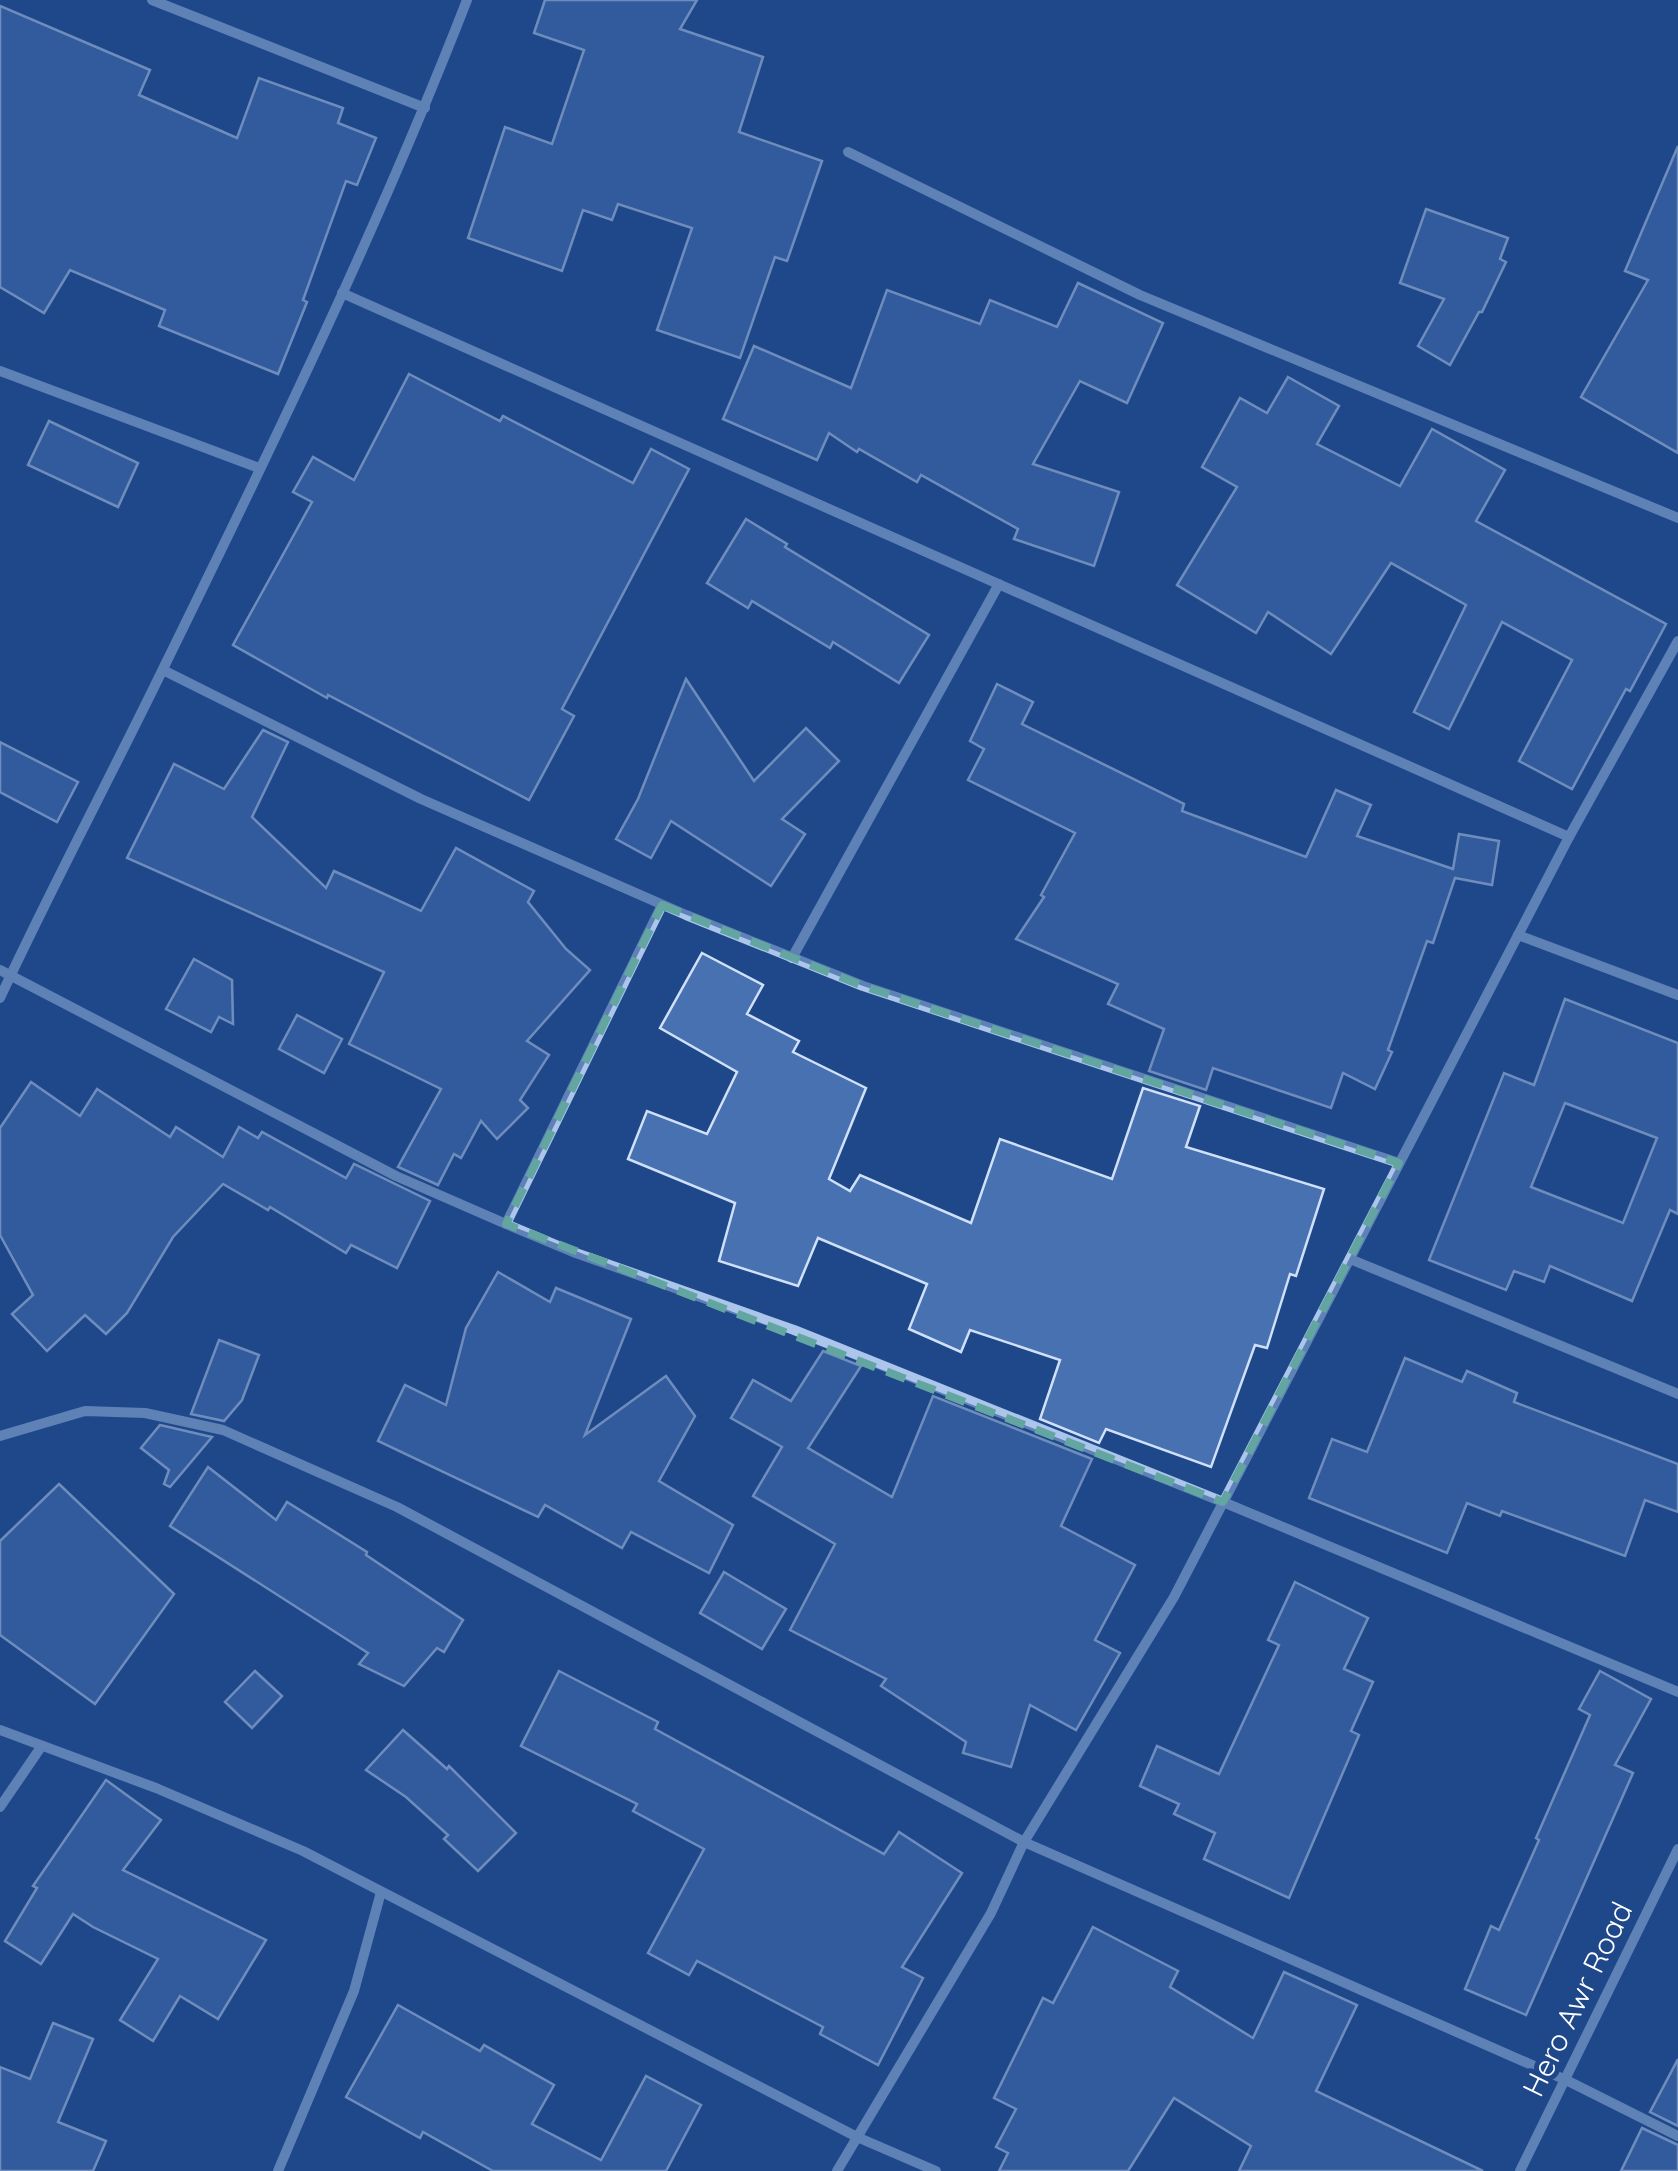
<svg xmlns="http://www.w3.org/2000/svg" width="1678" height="2171" viewBox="0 0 1678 2171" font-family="Quicksand,sans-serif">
	<rect width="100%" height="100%" fill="#1f488a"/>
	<!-- building -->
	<g fill="#4871b2" stroke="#d0e0f8" stroke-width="2.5" fill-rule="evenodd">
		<polygon points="545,0 697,0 680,29 763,57 739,132 822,161 787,261 775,257 740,358 657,330 692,228 618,204 612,220 583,210 562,271 468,238 505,127 552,144 584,50 534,33"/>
		<polygon points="0,6 150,70 139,95 237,138 259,78 343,108 338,123 376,138 357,185 346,181 303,300 307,302 278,374 159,326 165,310 70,270 44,313 0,287"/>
		<polygon points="1678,146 1678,453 1581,397 1648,280 1625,271"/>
		<polygon points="1426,209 1508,238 1500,259 1506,262 1482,312 1479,312 1450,365 1418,346 1444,299 1400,283"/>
		<polygon points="1078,283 1163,323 1127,403 1080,381 1033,464 1119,492 1094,566 1014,539 1018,529 921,475 917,482 859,449 857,452 829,433 817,460 723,419 754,346 851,388 887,290 980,324 990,300 1057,327"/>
		<polygon points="409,374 500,421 503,416 633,483 651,449 689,469 562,709 574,716 529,800 328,695 327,698 233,645 312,502 293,492 313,457 354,480"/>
		<polygon points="1288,377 1339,406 1317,444 1400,486 1432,429 1505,470 1476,521 1666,624 1630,691 1626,689 1572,789 1519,761 1572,660 1502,622 1449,729 1414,712 1466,605 1391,563 1331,654 1268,612 1256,633 1177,585 1237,487 1202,467 1240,398 1267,413"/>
		<polygon points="49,421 138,463 118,507 28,465"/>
		<polygon points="746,519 787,544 785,547 929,635 899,683 833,642 830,648 752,601 748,608 707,583"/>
		<polygon points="686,679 754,781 806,728 839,761 782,819 805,834 771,886 671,821 651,858 616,839 638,799"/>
		<polygon points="997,684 1033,702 1022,724 1184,804 1182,811 1306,857 1336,790 1371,805 1357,836 1453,869 1459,834 1499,841 1492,885 1455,878 1433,943 1427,941 1388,1050 1392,1052 1375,1089 1343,1073 1331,1108 1213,1068 1206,1090 1149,1071 1164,1029 1108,1004 1118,984 1016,939 1044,897 1041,895 1075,833 968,780 984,749 970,741"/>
		<polygon points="263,730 288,742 252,817 326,888 334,871 421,911 456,848 534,891 528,902 566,949 590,970 527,1041 549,1055 520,1100 528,1108 497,1139 481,1121 461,1158 454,1154 438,1185 398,1167 441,1089 349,1044 384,972 127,858 174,764 224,789"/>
		<polygon points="0,742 78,782 57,822 0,792"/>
		<polygon points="702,953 763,985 747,1014 799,1041 793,1052 866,1088 829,1179 850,1191 860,1175 971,1223 1000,1139 1112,1179 1143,1088 1200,1106 1186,1147 1324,1189 1296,1276 1290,1274 1267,1348 1255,1345 1211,1467 1106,1429 1099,1443 1040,1419 1060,1360 970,1330 961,1352 909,1329 927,1284 818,1238 798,1286 719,1261 735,1203 628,1159 647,1111 707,1134 737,1072 660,1028"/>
		<polygon points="194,959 232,980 233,1024 219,1017 211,1032 166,1009"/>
		<path d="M1565 999 1678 1043V1214L1670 1210 1632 1301 1550 1266 1544 1282 1514 1271 1506 1290 1429 1260 1504 1073 1534 1085ZM1565 1103 1657 1138 1623 1223 1531 1187Z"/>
		<polygon points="297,1015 342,1039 324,1073 279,1049"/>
		<polygon points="31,1082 80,1116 97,1089 170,1137 176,1127 223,1157 239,1127 258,1138 262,1132 346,1178 354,1164 430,1201 397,1268 351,1245 346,1253 270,1207 268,1210 223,1184 173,1237 127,1313 106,1334 85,1315 47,1351 12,1314 33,1295 0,1235 0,1128"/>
		<polygon points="498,1272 550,1302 556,1288 631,1319 585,1435 666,1376 695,1416 659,1481 733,1525 709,1573 631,1532 622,1548 545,1505 538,1517 378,1441 405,1385 446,1405 466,1328"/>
		<polygon points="219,1340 259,1355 242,1400 224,1421 191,1414"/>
		<polygon points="823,1351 861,1366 808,1448 892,1497 933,1396 1092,1459 1061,1526 1135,1565 1095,1640 1120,1653 1076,1730 1030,1705 1011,1767 963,1753 966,1742 881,1686 886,1679 790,1630 835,1544 753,1496 782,1447 731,1418 753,1380 791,1401"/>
		<polygon points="1405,1358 1462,1382 1467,1371 1517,1393 1514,1402 1678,1464 1678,1512 1645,1500 1625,1556 1502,1511 1500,1516 1467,1503 1447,1553 1309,1498 1332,1439 1367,1452"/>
		<polygon points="160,1425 212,1437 170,1487 164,1484 169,1470 141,1448"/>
		<polygon points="208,1467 276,1520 287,1502 367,1552 366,1555 463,1620 444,1652 437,1648 404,1686 359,1664 368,1653 170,1526"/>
		<polygon points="59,1484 174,1594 95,1704 0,1635 0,1541"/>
		<polygon points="724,1572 786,1609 762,1649 700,1613"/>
		<polygon points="1295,1582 1368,1618 1344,1669 1373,1682 1351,1731 1359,1735 1289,1898 1204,1859 1215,1833 1174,1814 1179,1804 1140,1786 1157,1746 1219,1774 1279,1645 1268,1640"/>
		<polygon points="255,1671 282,1696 252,1728 225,1702"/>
		<polygon points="559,1671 658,1722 655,1729 884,1854 899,1832 962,1873 902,1967 923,1978 878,2065 820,2034 823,2027 697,1961 689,1975 648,1953 704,1849 633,1811 637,1804 521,1746"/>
		<polygon points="1600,1671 1651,1699 1615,1765 1633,1773 1526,2015 1465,1989 1491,1926 1499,1930 1539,1840 1536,1838 1590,1715 1579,1709"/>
		<polygon points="403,1730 447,1769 449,1766 516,1833 478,1871 444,1839 448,1835 406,1797 366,1770"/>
		<polygon points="106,1780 161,1820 123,1870 266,1940 218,2019 180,1996 153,2041 120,2020 158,1959 93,1927 73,1914 41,1964 5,1941 37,1888 33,1886"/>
		<polygon points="1093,1927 1178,1971 1170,1987 1253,2038 1284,1972 1357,2005 1316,2091 1483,2171 1239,2171 1251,2146 1174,2098 1128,2171 999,2171 1008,2153 996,2147 1016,2109 994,2098 1043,1998 1053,2003"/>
		<polygon points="398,2005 480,2051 484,2045 554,2085 532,2124 601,2160 646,2076 701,2105 666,2171 493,2171 423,2132 420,2138 346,2097"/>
		<polygon points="53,2023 93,2039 58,2122 106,2141 93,2171 0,2171 0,2067 30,2079"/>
		<polygon points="1678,2059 1678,2126 1650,2112"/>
		<polygon points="1642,2128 1678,2145 1678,2171 1621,2171"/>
	</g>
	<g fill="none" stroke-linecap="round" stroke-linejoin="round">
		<!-- minor -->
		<g stroke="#abc5eb" stroke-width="10">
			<polyline points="152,0 425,108"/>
			<polyline points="848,152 1140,295 1678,518"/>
			<polyline points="342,293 1569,837"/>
			<polyline points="0,371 259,468"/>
			<polyline points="163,670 421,799 686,915 863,986 1399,1163"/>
			<polyline points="1518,935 1678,995"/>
			<polyline points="792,958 999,584"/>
			<polyline points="0,970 396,1176 506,1224 573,1252 794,1330 1223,1502 1678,1692"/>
			<path d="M0 998C51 888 109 780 162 671 270 451 378 229 467 0"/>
			<polyline points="506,1224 662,905"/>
			<polyline points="1350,1259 1678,1394"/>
			<polyline points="0,1436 85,1411 145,1413 223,1430 397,1507 1024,1842 1566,2080 1678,2136"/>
			<polyline points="0,1730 156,1788 303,1851 857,2137 936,2171"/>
			<polyline points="0,1807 41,1747"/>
			<polyline points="278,2171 354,1991 381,1892"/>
			<polyline points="837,2171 991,1913 1024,1842 1174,1597 1569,837 1678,641"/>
			<polyline points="1520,2171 1678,1849"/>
		</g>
	</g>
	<!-- marked area -->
	<path d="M0 0H1678V2171H0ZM662 905 863 986 1399 1163 1223 1502 506 1224Z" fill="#1f488a" fill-opacity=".55" fill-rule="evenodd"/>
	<path fill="none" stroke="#63a6a1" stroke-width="8" stroke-dasharray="20 12" stroke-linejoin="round" d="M662 905 863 986 1399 1163 1223 1502 506 1224Z"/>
	<g text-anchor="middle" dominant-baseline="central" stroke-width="10" stroke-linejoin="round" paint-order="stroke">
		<!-- street labels -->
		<g font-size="30" fill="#fff" stroke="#1f488a">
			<text transform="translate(1577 1999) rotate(-64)">Hero Awr Road</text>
		</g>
	</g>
</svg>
